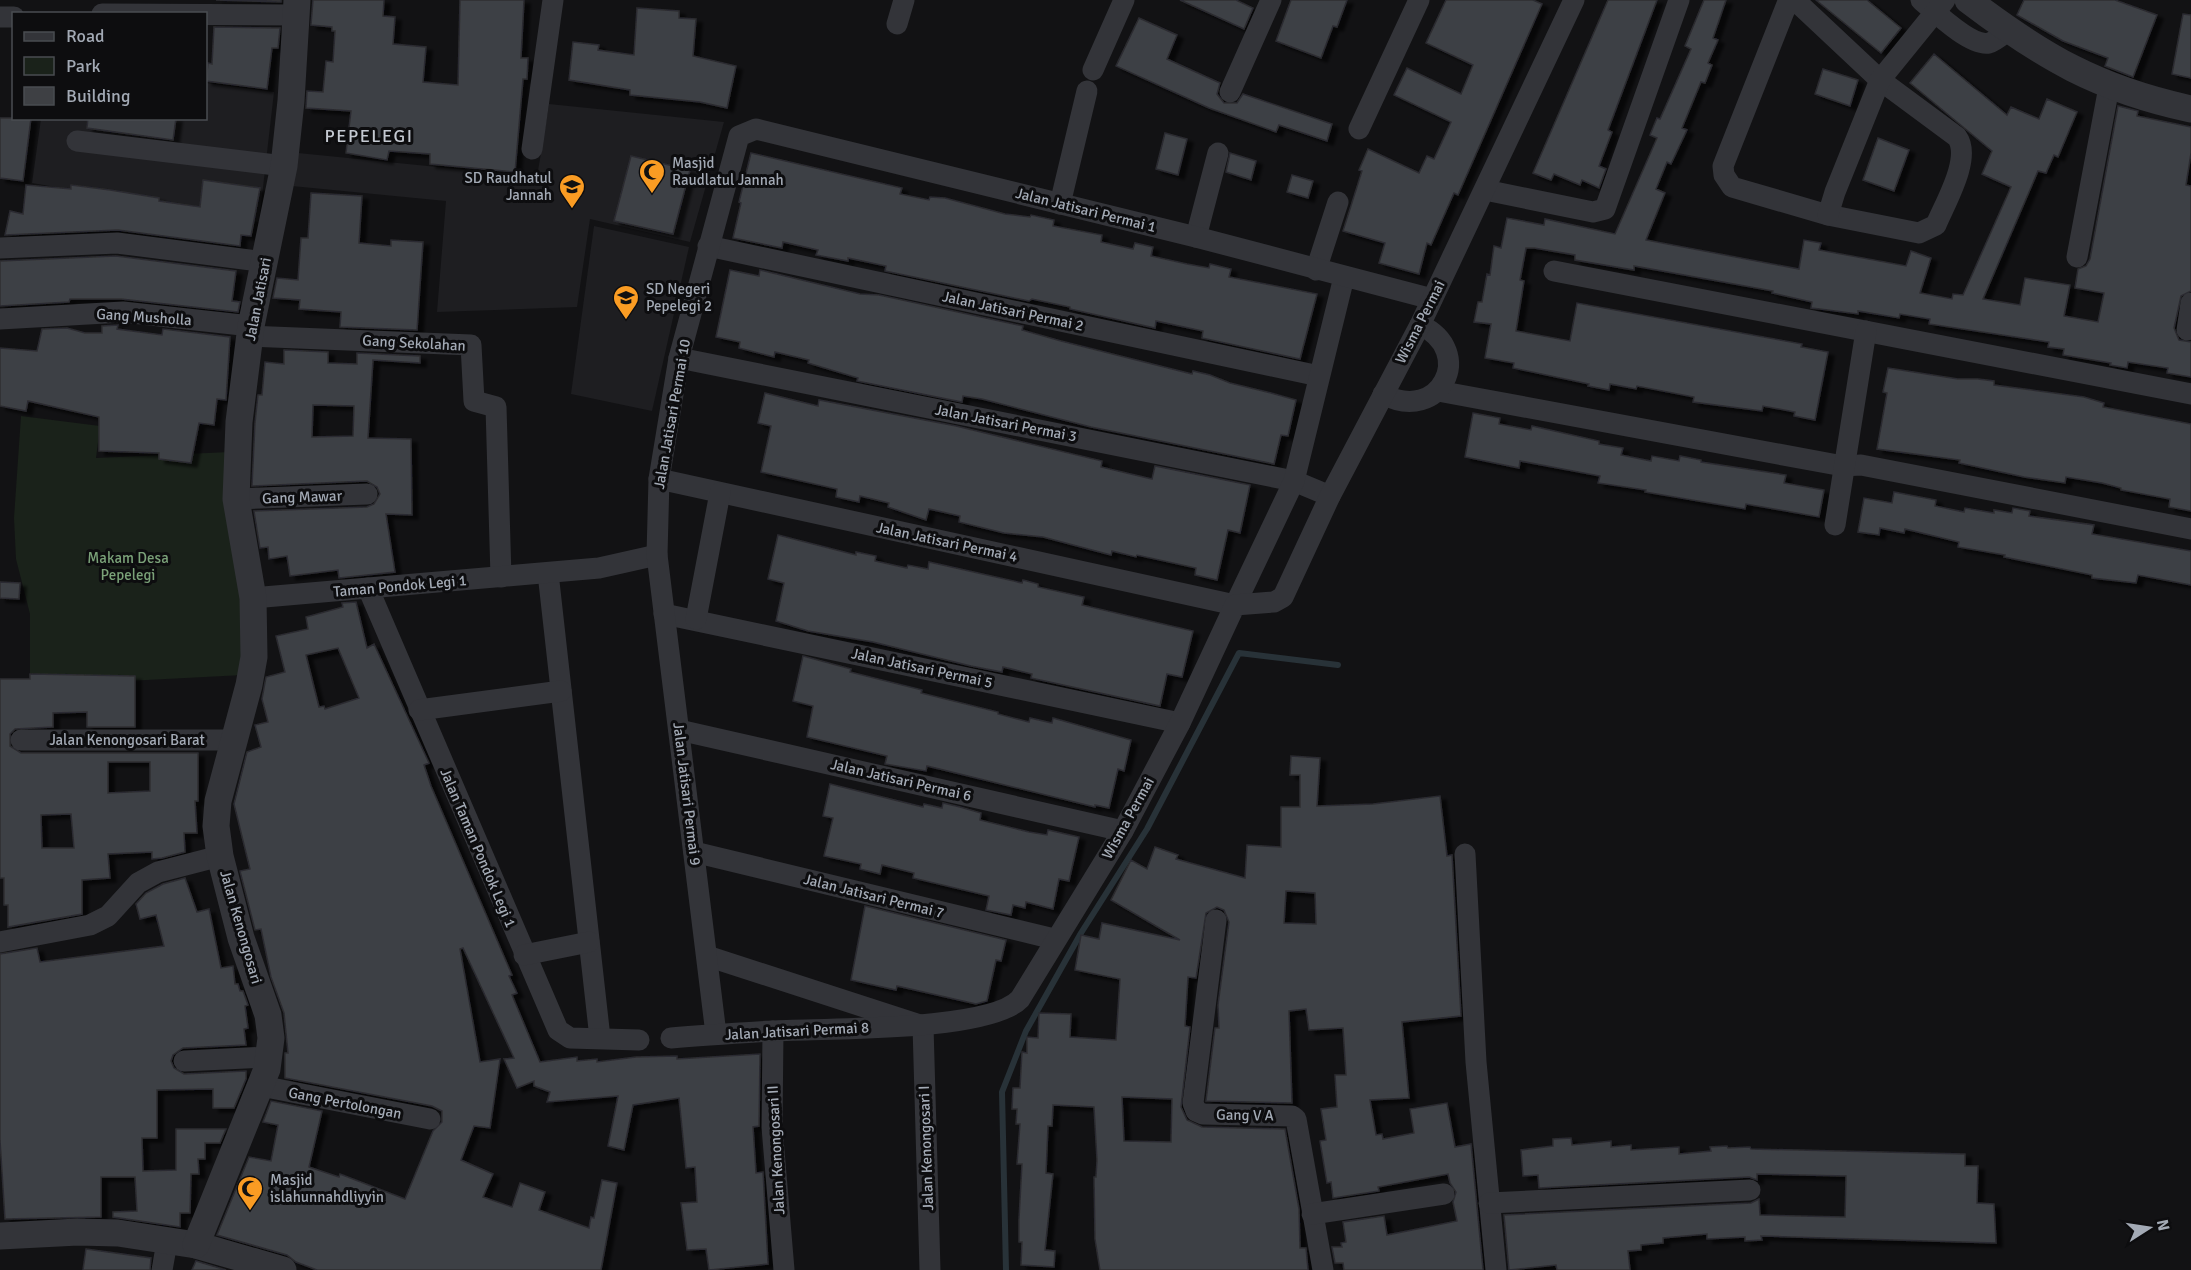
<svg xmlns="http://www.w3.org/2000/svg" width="2191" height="1270" viewBox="0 0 2191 1270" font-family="Signika,sans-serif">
	<defs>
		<filter id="shadow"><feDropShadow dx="6" dy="4" stdDeviation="1.5" flood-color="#0009"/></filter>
	</defs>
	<rect width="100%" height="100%" fill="#121214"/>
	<!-- built -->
	<g fill="#1e1e21">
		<polygon points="206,83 274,92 259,222 32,183 41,119 206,118"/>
		<polygon points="549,104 724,122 690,242 590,219 577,307 437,312 446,201 292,186 298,153 537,177"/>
		<polygon points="594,226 689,247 652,411 571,394"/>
	</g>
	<!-- green -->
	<polygon fill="#1a221a" points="21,416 100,426 96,458 230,452 242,582 243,675 127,681 30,673 30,614 16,559 14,518"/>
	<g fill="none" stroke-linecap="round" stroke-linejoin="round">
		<!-- stream -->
		<polyline stroke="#283238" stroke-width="6" points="1006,1270 1002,1092 1026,1031 1081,933 1147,829 1239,653 1338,665"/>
	</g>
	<!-- building -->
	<g fill="#3e4044" stroke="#2c2c30" stroke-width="1.5" fill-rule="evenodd" filter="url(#shadow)">
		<polygon points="216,0 281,0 281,2"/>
		<polygon points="313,0 384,0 383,16 395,17 393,44 426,47 423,82 458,85 460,0 524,0 521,58 528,58 527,79 523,79 515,172 430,164 430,154 389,151 387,160 346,153 351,111 306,108 307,91 323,92 326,61 333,62 335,31 332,31 332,27 311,25"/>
		<polygon points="1180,0 1236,0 1253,8 1244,29"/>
		<polygon points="1291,0 1347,0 1337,27 1333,26 1321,58 1276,41"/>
		<polygon points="1446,0 1533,0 1542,4 1458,195 1454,193 1431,245 1427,243 1419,274 1379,263 1385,243 1343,231 1362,171 1359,170 1368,149 1419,173 1427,156 1434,159 1451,122 1394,95 1407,68 1461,94 1473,65 1426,43"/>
		<polygon points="1608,0 1657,0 1608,130 1612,132 1599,166 1606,169 1599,188 1582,180 1580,185 1554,174 1551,180 1533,173"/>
		<polygon points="1704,0 1726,0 1713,38 1718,40 1708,63 1712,65 1705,83 1701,82 1682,128 1687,130 1671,164 1667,162 1656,189 1665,193 1646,240 1799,269 1804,240 1821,243 1819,250 1906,266 1911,251 1931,258 1920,293 1952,299 1953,294 1963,295 2011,187 1982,174 1992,151 1910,83 1934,54 2007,115 2011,107 2039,119 2047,99 2077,112 2058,157 2054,155 2046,173 2038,171 1983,299 2020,305 2025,278 2070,285 2064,316 2098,322 2104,293 2075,288 2078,269 2086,266 2090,259 2118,106 2138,111 2137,116 2191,127 2191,153 2186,185 2191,186 2191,291 2181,296 2174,328 2179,340 2191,342 2191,377 2167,373 2168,368 2128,362 2127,368 2110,365 2111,363 2063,355 2064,349 2048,347 2049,342 1929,324 1930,319 1900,314 1899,318 1858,311 1858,314 1820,309 1811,308 1812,302 1772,293 1773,291 1634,266 1634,270 1575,260 1575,255 1534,248 1526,248 1520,280 1524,281 1516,331 1570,341 1577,303 1802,344 1801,347 1828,352 1815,420 1794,416 1795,412 1763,406 1762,411 1693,402 1694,397 1637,386 1636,389 1610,384 1609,390 1588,386 1589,384 1513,368 1514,363 1485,358 1491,324 1474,322 1478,302 1482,302 1487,274 1490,275 1494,246 1501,248 1507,218 1544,225 1545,219 1615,234 1657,138 1650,135 1657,118 1660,119 1691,49 1685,46"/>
		<polygon points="1816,0 1867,0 1901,28 1881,53"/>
		<polygon points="2024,0 2115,0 2157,15 2133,77 2105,66 2108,58 2063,41 2017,15"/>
		<polygon points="637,8 679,11 679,18 696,19 693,56 736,66 727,108 700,102 630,95 630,90 569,80 573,42 599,45 598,50 634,55"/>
		<polygon points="2183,14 2191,15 2191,78 2172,74"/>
		<polygon points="1139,18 1177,35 1167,59 1220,83 1217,94 1224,103 1237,103 1243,94 1332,124 1327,141 1279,125 1276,132 1209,108 1116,66"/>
		<polygon points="214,27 280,28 278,48 272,48 267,89 206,81 208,63 212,64"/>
		<polygon points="1823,69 1858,80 1850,106 1815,94"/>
		<polygon points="0,118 31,118 23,181 0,178"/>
		<polygon points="88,118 176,118 173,140 87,128"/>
		<polygon points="1165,133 1187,139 1178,175 1156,169"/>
		<polygon points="1878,138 1909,150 1894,191 1863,180"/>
		<polygon points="751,153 902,188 900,194 929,200 930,197 945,198 1005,214 1030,217 1031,215 1054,220 1053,226 1102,235 1101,242 1133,249 1135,243 1153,247 1151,256 1187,264 1209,268 1210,264 1231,269 1229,277 1317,294 1300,359 1202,338 1203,331 1156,321 1155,328 1070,309 1070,307 1032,299 1029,301 885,271 886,266 848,258 848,261 816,255 818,250 783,242 782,248 733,238 741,203 739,202"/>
		<polygon points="1230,153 1256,161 1251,180 1226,172"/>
		<polygon points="631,156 690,170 673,234 614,221"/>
		<polygon points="1292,175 1313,181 1308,198 1287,192"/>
		<polygon points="203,180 260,188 251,236 241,235 240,246 118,230 5,235 10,211 23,214 26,185 71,189 71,185 110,190 159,198 159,201 200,207"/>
		<polygon points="311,193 362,196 359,243 391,246 391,240 423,242 417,330 340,327 341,312 299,309 300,300 273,298 277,278 298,280 301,238 308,238"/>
		<polygon points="116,256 236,271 232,301 240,302 238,312 121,299 70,299 69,302 0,306 0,261"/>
		<polygon points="730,270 759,276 760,270 860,294 879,295 1023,326 1022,330 1061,341 1192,374 1193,371 1210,375 1230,383 1271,393 1296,400 1288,436 1281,435 1274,464 1091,427 982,399 963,396 962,402 857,381 858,378 808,363 809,360 775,352 774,357 739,348 740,342 716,337"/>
		<polygon points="118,325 117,329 162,335 163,329 230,337 226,400 217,399 214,425 199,423 191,463 159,459 159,453 99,451 99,417 28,401 26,411 0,406 0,348 37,351 42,329 67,328 85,333 102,333 102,326"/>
		<path d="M284 350 328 352V363L357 364V353L420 356V363L373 360 368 438 411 439 412 515 386 514 395 572 339 578 338 570 290 576 287 556 269 559 268 547 260 548 254 511 367 507 374 504 380 494 377 487 367 481 252 486 255 423 258 395H262L265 362 284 364ZM313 405 354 406 353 436 312 437Z"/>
		<polygon points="1888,368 1958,379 1978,379 1994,381 1994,385 2084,397 2104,403 2103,407 2191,424 2191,511 2169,507 2170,499 2121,490 2121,488 2102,483 2066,477 2065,483 2024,477 1959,463 1960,460 1877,449 1887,393 1883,392"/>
		<polygon points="765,393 818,406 819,400 956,426 1102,461 1101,467 1152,479 1155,466 1250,485 1240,533 1228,530 1217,580 1195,575 1196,568 1137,555 1136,557 1112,551 1111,555 1043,537 1004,533 959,522 960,516 929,509 926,520 888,507 889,503 860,496 859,502 836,497 837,489 761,472 771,426 758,423"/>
		<polygon points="1473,413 1500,418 1499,424 1531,430 1532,426 1599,441 1599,444 1623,448 1621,455 1651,461 1652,456 1679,461 1680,456 1701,460 1701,462 1786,475 1784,483 1824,490 1819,517 1746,504 1745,509 1645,492 1646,490 1598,483 1600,476 1520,461 1519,468 1465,457"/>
		<polygon points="1894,492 1936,500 1935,506 1964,512 1965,508 1994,513 1994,510 2012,513 2013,508 2030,511 2029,516 2094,525 2092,534 2191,551 2191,585 2138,575 2136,583 2092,578 2092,575 2004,557 2005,555 1958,547 1959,542 1905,529 1904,533 1880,528 1879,535 1858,532 1864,498 1892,503"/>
		<polygon points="778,535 856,555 856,552 876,556 875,561 907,568 908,565 928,569 929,562 1022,583 1023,580 1038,584 1038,587 1084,597 1082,605 1193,631 1182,677 1167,674 1160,706 1031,678 1032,674 1003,667 1002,672 971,666 873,642 808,631 776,621 784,583 768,579"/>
		<polygon points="0,582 20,583 19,599 0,598"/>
		<path d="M356 602 367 648 374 644 429 763 424 765 431 786 512 975 509 976 517 993 512 995 540 1062 577 1057V1061L597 1059V1062L636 1057 677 1056V1059L760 1054 759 1126 753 1127 756 1173 763 1172 768 1264 709 1270 706 1249 687 1250 681 1203 697 1202 695 1167 686 1168 679 1098 633 1105 624 1150 608 1146 618 1096 547 1102 550 1092 534 1086V1081L517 1088 504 1059 514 1058 463 948 460 949 480 1062 500 1059 490 1128 474 1126 461 1160 493 1174 483 1197 512 1207 520 1183 545 1192 539 1210 589 1228 591 1217 594 1218 602 1180 617 1183 601 1270H317L296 1262 287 1255 217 1235 249 1157 271 1161 278 1125 263 1122 271 1101 322 1111 309 1167 339 1177 340 1174 405 1199 433 1131 442 1122V1111L432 1106 285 1078V1053H288L284 1013 271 977 261 929 255 930 240 871 250 869 234 804 247 752 261 747 255 725 268 722 262 699 266 677 285 672 276 636 308 629 306 617 343 607 342 603ZM338 648 359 698 325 709 324 706 319 707 306 655Z"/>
		<polygon points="803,656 851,669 850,672 922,690 921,693 998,712 998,714 1029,722 1030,718 1052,723 1053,718 1131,740 1124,771 1118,769 1109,808 1095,805 1095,807 927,766 926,771 885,764 887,756 807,737 813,706 793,701"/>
		<path d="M30 674 135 676V727H87V712L53 713V727L15 729 10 734V746L21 753H198V801H195L197 833H184L185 852 162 858 152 859V852L108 854 110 878 82 880V914L8 927V905H4V878H0V679H30ZM108 762H150V791L108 793ZM71 814 74 848H42L41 815Z"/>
		<path d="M1291 756 1320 758 1317 806 1373 804 1440 796 1447 856 1452 855 1461 1016 1402 1022 1409 1098 1370 1100 1376 1135 1382 1134 1383 1139 1414 1133 1410 1109 1447 1103 1455 1147 1471 1144 1483 1270H1344L1343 1263H1335L1332 1247H1342L1341 1243 1346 1242 1343 1222 1384 1216 1387 1235 1457 1221 1453 1202 1456 1192 1450 1183 1448 1174 1378 1187 1379 1191 1333 1198 1331 1182 1327 1183 1320 1141 1326 1140 1321 1109 1337 1107 1335 1075H1346L1343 1028 1309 1030 1306 1009 1289 1011 1292 1103 1206 1101 1215 1028H1219L1218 1005 1229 922 1224 910 1217 907 1206 913 1196 978 1188 977 1185 1026 1190 1027 1181 1107 1187 1120 1202 1127 1285 1129 1299 1209 1300 1248H1306L1308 1270H1100L1095 1239 1094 1177H1096L1097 1160 1094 1107 1053 1105 1052 1126H1048L1046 1173 1053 1174 1045 1250 1055 1251 1054 1267 1021 1265 1022 1242H1019V1219L1022 1164H1017L1020 1124H1016L1017 1109H1012L1013 1088H1020L1022 1052 1027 1053V1037L1038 1038 1039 1013 1071 1014 1070 1037 1116 1040 1120 979 1075 970 1081 935 1099 939 1102 923 1180 940 1111 900 1131 860 1147 869 1155 847 1178 855 1176 859 1245 878 1247 845 1281 847V807H1300V775H1290ZM1286 891 1315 893 1316 924 1284 923ZM1122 1097 1172 1099 1171 1142 1124 1141Z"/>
		<polygon points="830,784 923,807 924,804 942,808 943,803 960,807 981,813 980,820 1029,832 1047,835 1048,830 1079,837 1069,881 1059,879 1053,909 1026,902 1025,908 1013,905 1011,915 986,910 989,896 913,878 914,873 882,865 880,874 860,869 861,864 824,856 833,818 823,816"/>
		<polygon points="185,878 197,912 209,909 221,968 233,966 235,984 238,984 240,991 243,991 248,1005 245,1006 248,1028 244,1029 246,1045 183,1048 173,1055 171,1061 174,1068 184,1074 246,1071 246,1079 234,1108 213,1108 213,1089 157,1090 157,1138 142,1138 143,1171 176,1170 176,1129 226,1129 220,1143 205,1143 205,1159 198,1159 199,1174 191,1174 190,1213 180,1213 180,1227 113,1217 113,1212 137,1211 135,1177 101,1177 101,1217 5,1219 0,1140 0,954 37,948 40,962 164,946 156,915 140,919 136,904 146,893 163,884"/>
		<polygon points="865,906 1006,940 1001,961 996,960 987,1001 976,1004 897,986 896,990 851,980"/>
		<polygon points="1571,1138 1572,1145 1611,1141 1611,1147 1631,1145 1631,1150 1679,1147 1679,1154 1711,1151 1710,1147 1727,1146 1728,1148 1750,1147 1751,1149 1965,1154 1965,1166 1978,1166 1977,1203 1994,1204 1996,1243 1761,1236 1762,1240 1745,1241 1745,1237 1707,1239 1707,1234 1663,1238 1663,1243 1641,1245 1641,1250 1628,1251 1630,1270 1557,1270 1556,1265 1509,1270 1504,1215 1751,1203 1759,1199 1760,1215 1845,1217 1846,1176 1757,1174 1757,1180 1749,1177 1539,1188 1538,1175 1523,1176 1521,1150 1553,1146 1553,1139"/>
		<polygon points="86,1249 151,1258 150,1270 83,1270"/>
		<polygon points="196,1261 226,1270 192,1270"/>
	</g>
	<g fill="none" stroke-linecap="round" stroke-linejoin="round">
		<!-- minor -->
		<g stroke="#333439" stroke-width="21">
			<path d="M1921 0C1935 12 1971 47 1989 43 1996 41 2003 34 2009 30"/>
			<path d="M1791 2 1798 3 1880 80 1957 137C1972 158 1945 203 1936 225L1919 233 1828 215 1732 187 1724 175 1723 166 1787 4Z"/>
			<polyline points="102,14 296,15"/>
			<polyline points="0,17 14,17"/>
			<polyline points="897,24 904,0"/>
			<polyline points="1093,70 1124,0"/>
			<polyline points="1230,92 1271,0"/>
			<polyline points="1359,129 1419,0"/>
			<polyline points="77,141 284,166"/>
			<polyline points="532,149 553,0"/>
			<polyline points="1485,190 1593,212 1605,209 1679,0"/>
			<polyline points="1060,204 1087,91"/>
			<polyline points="1828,215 1835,192 1880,80 1945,0"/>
			<polyline points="1196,237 1218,153"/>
			<polyline points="708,246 1319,376"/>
			<polyline points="0,248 117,243 266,262"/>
			<polyline points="2077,257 2109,87"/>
			<polyline points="1316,270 1338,202"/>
			<polyline points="1554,271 2191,394"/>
			<polyline points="0,319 123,312 251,326"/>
			<polyline points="2187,330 2191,303"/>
			<polyline points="250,336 471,345 474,401 496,407 501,577"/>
			<polyline points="679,358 1294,481 1330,496"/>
			<polyline points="1438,391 1843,466 1861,465 2191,529"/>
			<path d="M1383 394C1440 425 1477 351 1420 325"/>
			<polyline points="659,479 1235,605 1294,481 1344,277"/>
			<polyline points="236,499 367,494"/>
			<polyline points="1835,525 1866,331"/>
			<polyline points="548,573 600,1038"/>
			<polyline points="368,588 558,1030 570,1038 639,1040"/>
			<polyline points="253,598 599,568 657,555"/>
			<polyline points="664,614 1180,723"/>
			<polyline points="696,619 720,493"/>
			<polyline points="419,710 561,691"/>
			<polyline points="679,730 1123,831"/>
			<polyline points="21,740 234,740"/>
			<polyline points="694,852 1054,939"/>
			<polyline points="1465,854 1476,1062 1496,1270"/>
			<polyline points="1216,920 1193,1103 1196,1111 1203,1114 1292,1116 1296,1119 1323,1270"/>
			<polyline points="0,942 90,925 108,916 138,883 158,872 220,856"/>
			<polyline points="524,955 589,942"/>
			<polyline points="707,956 923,1026 930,1270"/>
			<polyline points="773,1031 772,1127 784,1270"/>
			<polyline points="716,1034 657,555 659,479 679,358 739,136 756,129 1196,237 1432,299"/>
			<path d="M671 1038C705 1035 739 1033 772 1031 822 1028 989 1032 1020 999L1123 831 1180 723 1235 605 1274 602 1283 597 1330 496 1420 325 1574 0"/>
			<polyline points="184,1061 269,1057"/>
			<polyline points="261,1086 430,1119"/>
			<polyline points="1489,1203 1750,1190"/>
			<polyline points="1312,1214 1444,1194"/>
			<polyline points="162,1270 167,1242"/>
		</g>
		<!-- tertiary -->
		<g stroke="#333439" stroke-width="27">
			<path d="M1968 0C2043 57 2098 89 2191 109"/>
			<polyline points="0,1236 78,1232 118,1233 196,1245 283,1270"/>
			<polyline points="196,1245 267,1069 271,1038 268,1015 241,938 220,856 216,826 218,801 249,685 254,657 253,598 236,499 239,422 251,326 284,166 291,101 297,0"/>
		</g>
	</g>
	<!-- icons -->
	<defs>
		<symbol id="mosque-pin" viewBox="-11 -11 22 30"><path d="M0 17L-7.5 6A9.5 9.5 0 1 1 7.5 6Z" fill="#fa9c23" stroke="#0d0d0f"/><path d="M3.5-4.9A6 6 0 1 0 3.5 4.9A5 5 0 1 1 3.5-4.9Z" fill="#111"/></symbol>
		<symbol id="school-pin" viewBox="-11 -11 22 30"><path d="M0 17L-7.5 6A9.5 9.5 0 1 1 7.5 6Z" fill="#fa9c23" stroke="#0d0d0f"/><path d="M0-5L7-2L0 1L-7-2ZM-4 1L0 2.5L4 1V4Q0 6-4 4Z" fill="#111"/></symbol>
	</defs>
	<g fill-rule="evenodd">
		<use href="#mosque-pin" x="637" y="157" width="30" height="40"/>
		<use href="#school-pin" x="557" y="172" width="30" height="40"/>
		<use href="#school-pin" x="611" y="283" width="30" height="40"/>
		<use href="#mosque-pin" x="235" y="1174" width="30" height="40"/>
	</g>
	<g text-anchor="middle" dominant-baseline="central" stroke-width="6" stroke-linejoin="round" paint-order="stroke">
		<!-- poi labels -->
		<g font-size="15" fill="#a3aab5" stroke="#0d0d0f" text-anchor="start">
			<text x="672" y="163">Masjid<tspan x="672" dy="17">Raudlatul Jannah</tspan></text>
			<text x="552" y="178" text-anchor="end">SD Raudhatul<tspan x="552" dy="17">Jannah</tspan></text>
			<text x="646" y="289">SD Negeri<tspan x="646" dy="17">Pepelegi 2</tspan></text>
			<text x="270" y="1180">Masjid<tspan x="270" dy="17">islahunnahdliyyin</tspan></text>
		</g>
		<!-- street labels -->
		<g font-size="15" fill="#a3aab5" stroke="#0d0d0f">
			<text transform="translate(1086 210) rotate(14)">Jalan Jatisari Permai 1</text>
			<text transform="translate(258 299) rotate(-79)">Jalan Jatisari</text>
			<text transform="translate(1013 311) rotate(12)">Jalan Jatisari Permai 2</text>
			<text transform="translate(144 317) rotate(4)">Gang Musholla</text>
			<text transform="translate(1420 322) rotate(-63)">Wisma Permai</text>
			<text transform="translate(414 343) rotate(3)">Gang Sekolahan</text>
			<text transform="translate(672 414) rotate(-80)">Jalan Jatisari Permai 10</text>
			<text transform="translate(1006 423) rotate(11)">Jalan Jatisari Permai 3</text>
			<text transform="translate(302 497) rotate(-2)">Gang Mawar</text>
			<text transform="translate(947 542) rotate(12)">Jalan Jatisari Permai 4</text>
			<text transform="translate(400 586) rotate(-5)">Taman Pondok Legi 1</text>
			<text transform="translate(922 668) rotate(12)">Jalan Jatisari Permai 5</text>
			<text x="127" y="740">Jalan Kenongosari Barat</text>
			<text transform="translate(901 780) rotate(13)">Jalan Jatisari Permai 6</text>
			<text transform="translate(687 794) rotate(83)">Jalan Jatisari Permai 9</text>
			<text transform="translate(1128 818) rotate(-61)">Wisma Permai</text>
			<text transform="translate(478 848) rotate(67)">Jalan Taman Pondok Legi 1</text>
			<text transform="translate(874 896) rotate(14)">Jalan Jatisari Permai 7</text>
			<text transform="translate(241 927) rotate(74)">Jalan Kenongosari</text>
			<text transform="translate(797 1031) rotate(-3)">Jalan Jatisari Permai 8</text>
			<text transform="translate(345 1103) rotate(11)">Gang Pertolongan</text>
			<text transform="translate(1245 1115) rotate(1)">Gang V A</text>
			<text transform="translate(926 1148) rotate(-92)">Jalan Kenongosari I</text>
			<text transform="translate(776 1150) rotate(-93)">Jalan Kenongosari II</text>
		</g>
		<!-- park labels -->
		<g font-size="15" fill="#7aa178" stroke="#0d0d0f">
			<text x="128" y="558">Makam Desa<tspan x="128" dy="17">Pepelegi</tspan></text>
		</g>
		<!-- quarter labels -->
		<g font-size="18" letter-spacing="1.5" fill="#c4c9d1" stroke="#0d0d0f">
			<text x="369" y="136">PEPELEGI</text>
		</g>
	</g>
	<!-- legend -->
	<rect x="12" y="12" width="195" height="108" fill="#0d0d0f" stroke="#494c51" stroke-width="1.5"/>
	<rect x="24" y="32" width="30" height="9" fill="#333439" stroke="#494c51" stroke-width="1.5"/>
	<text x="66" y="42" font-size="18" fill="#a3aab5">Road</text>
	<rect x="24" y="57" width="30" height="18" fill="#1a221a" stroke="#494c51" stroke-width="1.5"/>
	<text x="66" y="72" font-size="18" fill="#a3aab5">Park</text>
	<rect x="24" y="87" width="30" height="18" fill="#3e4044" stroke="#494c51" stroke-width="1.5"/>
	<text x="66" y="102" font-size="18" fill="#a3aab5">Building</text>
	<!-- north arrow -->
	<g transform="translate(2149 1228) rotate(78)" stroke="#0d0d0f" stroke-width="4.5" paint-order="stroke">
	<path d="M0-4.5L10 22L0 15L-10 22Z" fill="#a3aab5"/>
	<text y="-9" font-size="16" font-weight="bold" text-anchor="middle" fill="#a3aab5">N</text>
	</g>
</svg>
